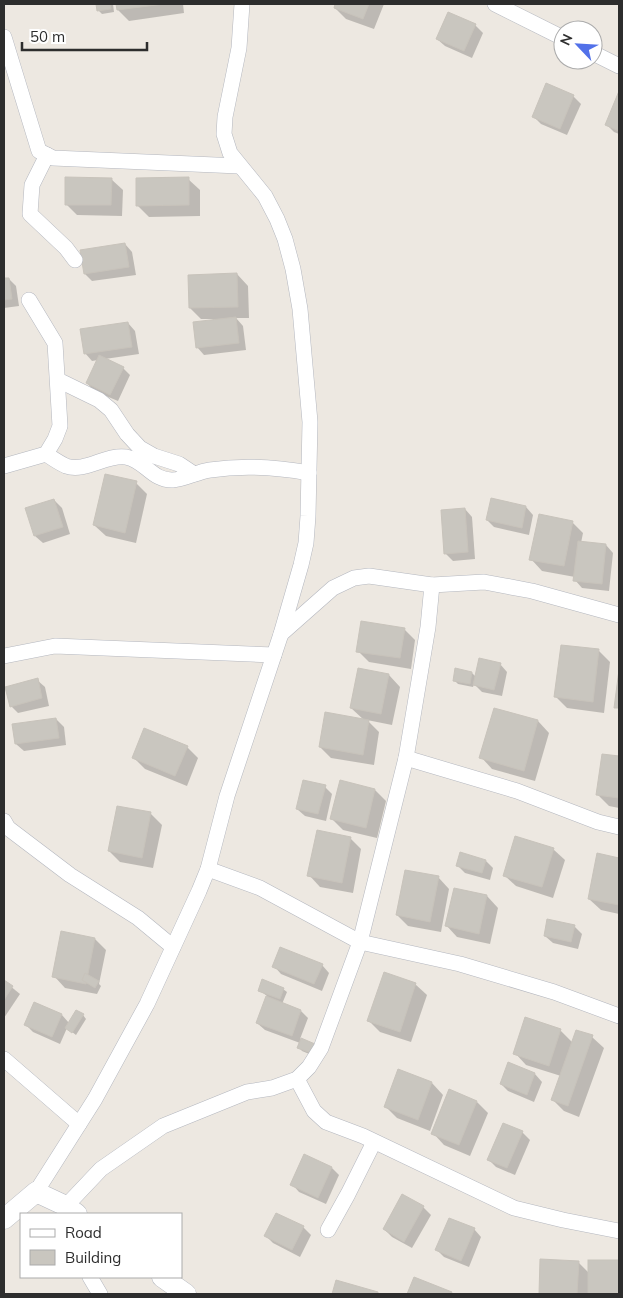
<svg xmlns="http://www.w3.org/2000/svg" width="623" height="1298" viewBox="0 0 623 1298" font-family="Mulish,sans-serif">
	<rect width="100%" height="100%" fill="#ede8e1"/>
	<!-- shadow -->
	<g fill="#0003">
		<polygon points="98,4 113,4 114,12 102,14 99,11"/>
		<polygon points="117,4 183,4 184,13 129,21 118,10"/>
		<polygon points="337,4 384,4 374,29 346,19 335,8"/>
		<polygon points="475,25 483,33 472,58 445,46 437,39"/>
		<polygon points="619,93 619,134 614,132 607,125"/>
		<polygon points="573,96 581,104 567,135 541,124 533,116"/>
		<polygon points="111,179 123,190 122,216 77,215 66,204"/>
		<polygon points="188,179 200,190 200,216 149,217 137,205"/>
		<polygon points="125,244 132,252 136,275 92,281 85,274"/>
		<polygon points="237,274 248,286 249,318 236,318 243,326 246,350 204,355 197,347 213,319 201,319 190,308"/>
		<polygon points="9,279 16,286 19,306 4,308 4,280"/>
		<polygon points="128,323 135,331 139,354 105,359 123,368 130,375 118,401 94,391 87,383 98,360 92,361 85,353"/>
		<polygon points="136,483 147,494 136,543 106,536 94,525"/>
		<polygon points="54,500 62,508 70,534 43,543 35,536 27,509"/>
		<polygon points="492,500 526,507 533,515 529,535 494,527 487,520"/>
		<polygon points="465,509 472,517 475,559 453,561 445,553"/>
		<polygon points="572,522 583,533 581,543 606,545 613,553 609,591 582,588 575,580 575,577 542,571 531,559"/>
		<polygon points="404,629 415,640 411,669 369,662 358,651"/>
		<polygon points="599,651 610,662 604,713 567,708 556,697"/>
		<polygon points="500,664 507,672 502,696 482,692 474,684 473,687 458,684 454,680 472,673 476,677"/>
		<polygon points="359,669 389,675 400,687 392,725 367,720 379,732 374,765 331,758 320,747 364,720 351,708"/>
		<polygon points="37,680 45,687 49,706 18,713 11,706"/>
		<polygon points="495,709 538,721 549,733 535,781 492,769 481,757"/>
		<polygon points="56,719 64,727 66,745 24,751 16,744 14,725"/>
		<polygon points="187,747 198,758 187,786 145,769 134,758"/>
		<polygon points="603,755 619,757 619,808 609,806 598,795"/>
		<polygon points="325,787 332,794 326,821 305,816 297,809"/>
		<polygon points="375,790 386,801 377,838 343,830 332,819"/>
		<polygon points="150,813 162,825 153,868 120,862 109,851"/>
		<polygon points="350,838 361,849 353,893 320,887 309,875"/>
		<polygon points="553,849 565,860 553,898 516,886 504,875"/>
		<polygon points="598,855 619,859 619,914 601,910 589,899"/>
		<polygon points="486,861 493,868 490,880 465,873 457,865"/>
		<polygon points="438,877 449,889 441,932 408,926 397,915"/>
		<polygon points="455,889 487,896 498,908 490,944 457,937 446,925"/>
		<polygon points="574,926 582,934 578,949 553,943 545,936"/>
		<polygon points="95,939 106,950 99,984 101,986 97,994 65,988 54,976"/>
		<polygon points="322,965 329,973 322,991 281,974 274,966"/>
		<polygon points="4,981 20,994 4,1018"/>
		<polygon points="415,984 427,995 411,1042 380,1032 369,1021"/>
		<polygon points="283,989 287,992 282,1004 301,1011 308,1018 300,1039 314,1045 314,1056 302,1051 299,1047 300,1043 265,1030 257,1023 267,996 259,990"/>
		<polygon points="35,1003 62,1015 69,1023 83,1015 86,1019 76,1035 67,1028 60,1044 33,1032 25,1024"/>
		<polygon points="560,1030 573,1043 592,1037 604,1048 579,1117 564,1111 553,1100 561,1076 526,1065 515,1053"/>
		<polygon points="509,1064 535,1074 542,1082 534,1102 508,1091 501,1084"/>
		<polygon points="399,1071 432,1083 443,1095 430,1131 397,1118 386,1107"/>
		<polygon points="477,1102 488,1113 470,1156 444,1145 433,1133"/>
		<polygon points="522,1132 530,1140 515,1175 496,1167 489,1160"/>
		<polygon points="332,1168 339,1175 326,1204 299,1192 292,1184"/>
		<polygon points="403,1196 423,1207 431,1215 412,1248 392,1237 384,1229"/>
		<polygon points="303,1227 311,1235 300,1257 273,1243 266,1236"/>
		<polygon points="474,1229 481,1237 469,1267 444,1257 437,1250"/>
		<polygon points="542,1260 578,1262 589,1273 619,1262 619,1294 540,1294"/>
	</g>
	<!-- building -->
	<g fill="#c9c6bf" stroke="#c8c3bb">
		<polygon points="96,4 110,4 111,9 97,11"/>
		<polygon points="116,4 164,4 117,10"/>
		<polygon points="335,4 369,4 363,19 334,8"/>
		<polygon points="448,12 476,24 464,51 436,39"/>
		<polygon points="546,83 574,95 560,129 532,117"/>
		<polygon points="619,91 619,131 605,125"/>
		<polygon points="65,177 112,178 111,205 65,205"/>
		<polygon points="189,177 189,205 136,206 136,178"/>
		<polygon points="125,243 129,267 84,274 80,250"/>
		<polygon points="237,273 238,307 189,308 188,275"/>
		<polygon points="4,278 9,278 12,299 4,300"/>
		<polygon points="236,317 239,343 196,348 193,322"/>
		<polygon points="128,322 132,347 84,354 80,329"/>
		<polygon points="99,355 124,367 110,395 86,383"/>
		<polygon points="105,474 137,481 125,533 93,525"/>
		<polygon points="491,498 526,506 522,528 486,520"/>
		<polygon points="54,499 63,527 34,536 25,508"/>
		<polygon points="465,508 468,552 444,554 441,510"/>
		<polygon points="539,514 573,521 564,566 529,560"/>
		<polygon points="578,541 606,544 602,584 573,581"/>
		<polygon points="361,621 405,628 400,658 356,652"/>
		<polygon points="561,645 599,649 593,702 554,697"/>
		<polygon points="479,658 501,663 494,690 473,685"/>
		<polygon points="358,668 389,674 381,714 350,708"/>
		<polygon points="455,668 472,672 470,684 453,681"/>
		<polygon points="619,670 619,708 614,708"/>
		<polygon points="38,678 42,698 10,707 5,687"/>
		<polygon points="494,708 538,720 524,771 479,758"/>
		<polygon points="325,712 369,720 363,755 319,747"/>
		<polygon points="56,718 59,738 15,744 12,724"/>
		<polygon points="144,728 188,746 175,776 132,758"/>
		<polygon points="602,754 619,756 619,798 596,795"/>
		<polygon points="303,780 326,785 318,814 296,809"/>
		<polygon points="340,780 375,789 366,828 330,819"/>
		<polygon points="117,806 151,812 142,858 108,851"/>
		<polygon points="317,830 351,837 342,883 307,876"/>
		<polygon points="515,836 554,848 542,887 503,876"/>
		<polygon points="460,852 486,860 482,873 456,866"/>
		<polygon points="597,853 619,858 619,905 588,899"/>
		<polygon points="405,870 439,876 430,922 396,915"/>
		<polygon points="454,888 487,895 479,934 445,926"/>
		<polygon points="547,919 575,925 571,942 544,936"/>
		<polygon points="61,931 95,938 86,984 52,977"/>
		<polygon points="280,947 323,964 314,984 272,967"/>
		<polygon points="384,972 416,983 400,1032 367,1021"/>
		<polygon points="85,973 99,981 95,988 82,980"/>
		<polygon points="262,979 284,988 280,999 258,991"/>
		<polygon points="4,980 13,986 4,1000"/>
		<polygon points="266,996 301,1010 292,1036 256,1023"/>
		<polygon points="34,1002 62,1014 52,1037 24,1025"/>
		<polygon points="76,1010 84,1014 72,1033 65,1028"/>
		<polygon points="525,1017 561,1029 549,1066 513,1054"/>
		<polygon points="576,1030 593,1035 568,1106 551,1100"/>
		<polygon points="301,1038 315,1044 311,1053 297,1048"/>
		<polygon points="508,1062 535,1073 527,1095 500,1084"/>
		<polygon points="398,1069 432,1082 418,1120 384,1107"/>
		<polygon points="449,1089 477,1101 459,1145 431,1134"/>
		<polygon points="503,1123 523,1131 507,1168 487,1160"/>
		<polygon points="304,1154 332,1167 318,1198 290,1185"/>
		<polygon points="402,1194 424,1206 404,1242 383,1229"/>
		<polygon points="276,1213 304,1226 292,1250 264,1236"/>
		<polygon points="449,1218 475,1228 461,1261 435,1250"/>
		<polygon points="540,1259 579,1261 577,1294 539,1294"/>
		<rect x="588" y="1260" width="31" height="34"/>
		<polygon points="414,1277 452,1292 451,1294 407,1294"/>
		<polygon points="336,1280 378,1292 378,1294 332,1294"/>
	</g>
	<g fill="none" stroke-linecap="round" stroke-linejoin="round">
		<defs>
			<g id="street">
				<polyline points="495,4 563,38"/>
				<polyline points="4,37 39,151 53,158 239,166"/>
				<polyline points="593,53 619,66"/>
				<polyline points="47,155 32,185 30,214 66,248 75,260"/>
				<polyline points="58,380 99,400 111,410 127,434 140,448 154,456 179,464 194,474"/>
				<path d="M46 454C52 458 59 463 66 466 85 473 106 454 126 457 145 460 152 481 173 480 185 479 197 472 210 470 243 465 276 467 309 473"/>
				<polyline points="4,466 46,454 55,439 60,426 55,343 29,300"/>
				<polyline points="281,634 333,588 354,578 369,576 432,585 484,582 532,591 619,615"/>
				<polyline points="4,656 55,646 274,655"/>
				<polyline points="406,758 517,791 598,822 619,827"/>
				<polyline points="4,821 8,828 70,875 138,918 173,947"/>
				<polyline points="208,869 260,888 360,942 460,964 554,992 619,1016"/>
				<polyline points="4,1059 79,1124"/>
				<polyline points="297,1079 314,1111 326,1122 363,1136 514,1208 563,1220 619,1231"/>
				<polyline points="36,1192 95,1099 147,1004 199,891 208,869 227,796 281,634 301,565 306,543 308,516 310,422 300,309 293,269 285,239 277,219 265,196 230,153 224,134 225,117 239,48 242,4"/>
				<polyline points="66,1206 101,1169 163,1126 247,1092 272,1088 297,1079 309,1067 321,1048 360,942 406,758 428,627 432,585"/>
				<polyline points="328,1230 348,1194 374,1142"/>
				<polyline points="90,1277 100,1294"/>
			</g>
			<g id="secondary">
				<polyline points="4,1219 36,1192 66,1206 77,1214"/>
				<polyline points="162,1277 186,1294"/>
			</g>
		</defs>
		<!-- street casing -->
		<use href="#street" stroke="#b4b7bf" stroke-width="16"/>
		<!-- secondary casing -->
		<use href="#secondary" stroke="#b4b7bf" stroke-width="21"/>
		<!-- street -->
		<use href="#street" stroke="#fff" stroke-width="15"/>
		<!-- secondary -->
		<use href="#secondary" stroke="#fff" stroke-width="20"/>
	</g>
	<!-- border -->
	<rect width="623" height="1298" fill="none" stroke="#2d2d2d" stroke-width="10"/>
	<!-- legend -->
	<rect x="20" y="1213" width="162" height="65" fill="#ffffff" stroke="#ababab"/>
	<rect x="30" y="1229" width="25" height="8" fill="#ffffff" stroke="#ababab"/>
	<text x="65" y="1238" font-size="15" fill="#2d2d2d">Road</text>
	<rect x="30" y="1250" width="25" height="15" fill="#c9c6bf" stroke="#ababab"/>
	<text x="65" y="1263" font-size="15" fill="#2d2d2d">Building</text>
	<!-- north arrow -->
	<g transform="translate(578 45) rotate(295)"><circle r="24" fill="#ffffff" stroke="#ababab"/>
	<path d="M0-4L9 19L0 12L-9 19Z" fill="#5271e9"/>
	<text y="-8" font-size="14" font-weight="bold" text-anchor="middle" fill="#2d2d2d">N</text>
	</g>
	<!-- scale -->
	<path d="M22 42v8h125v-8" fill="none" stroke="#2d2d2d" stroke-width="2.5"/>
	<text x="30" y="42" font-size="15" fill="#2d2d2d" stroke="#ffffff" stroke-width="4" paint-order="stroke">50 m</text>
</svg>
